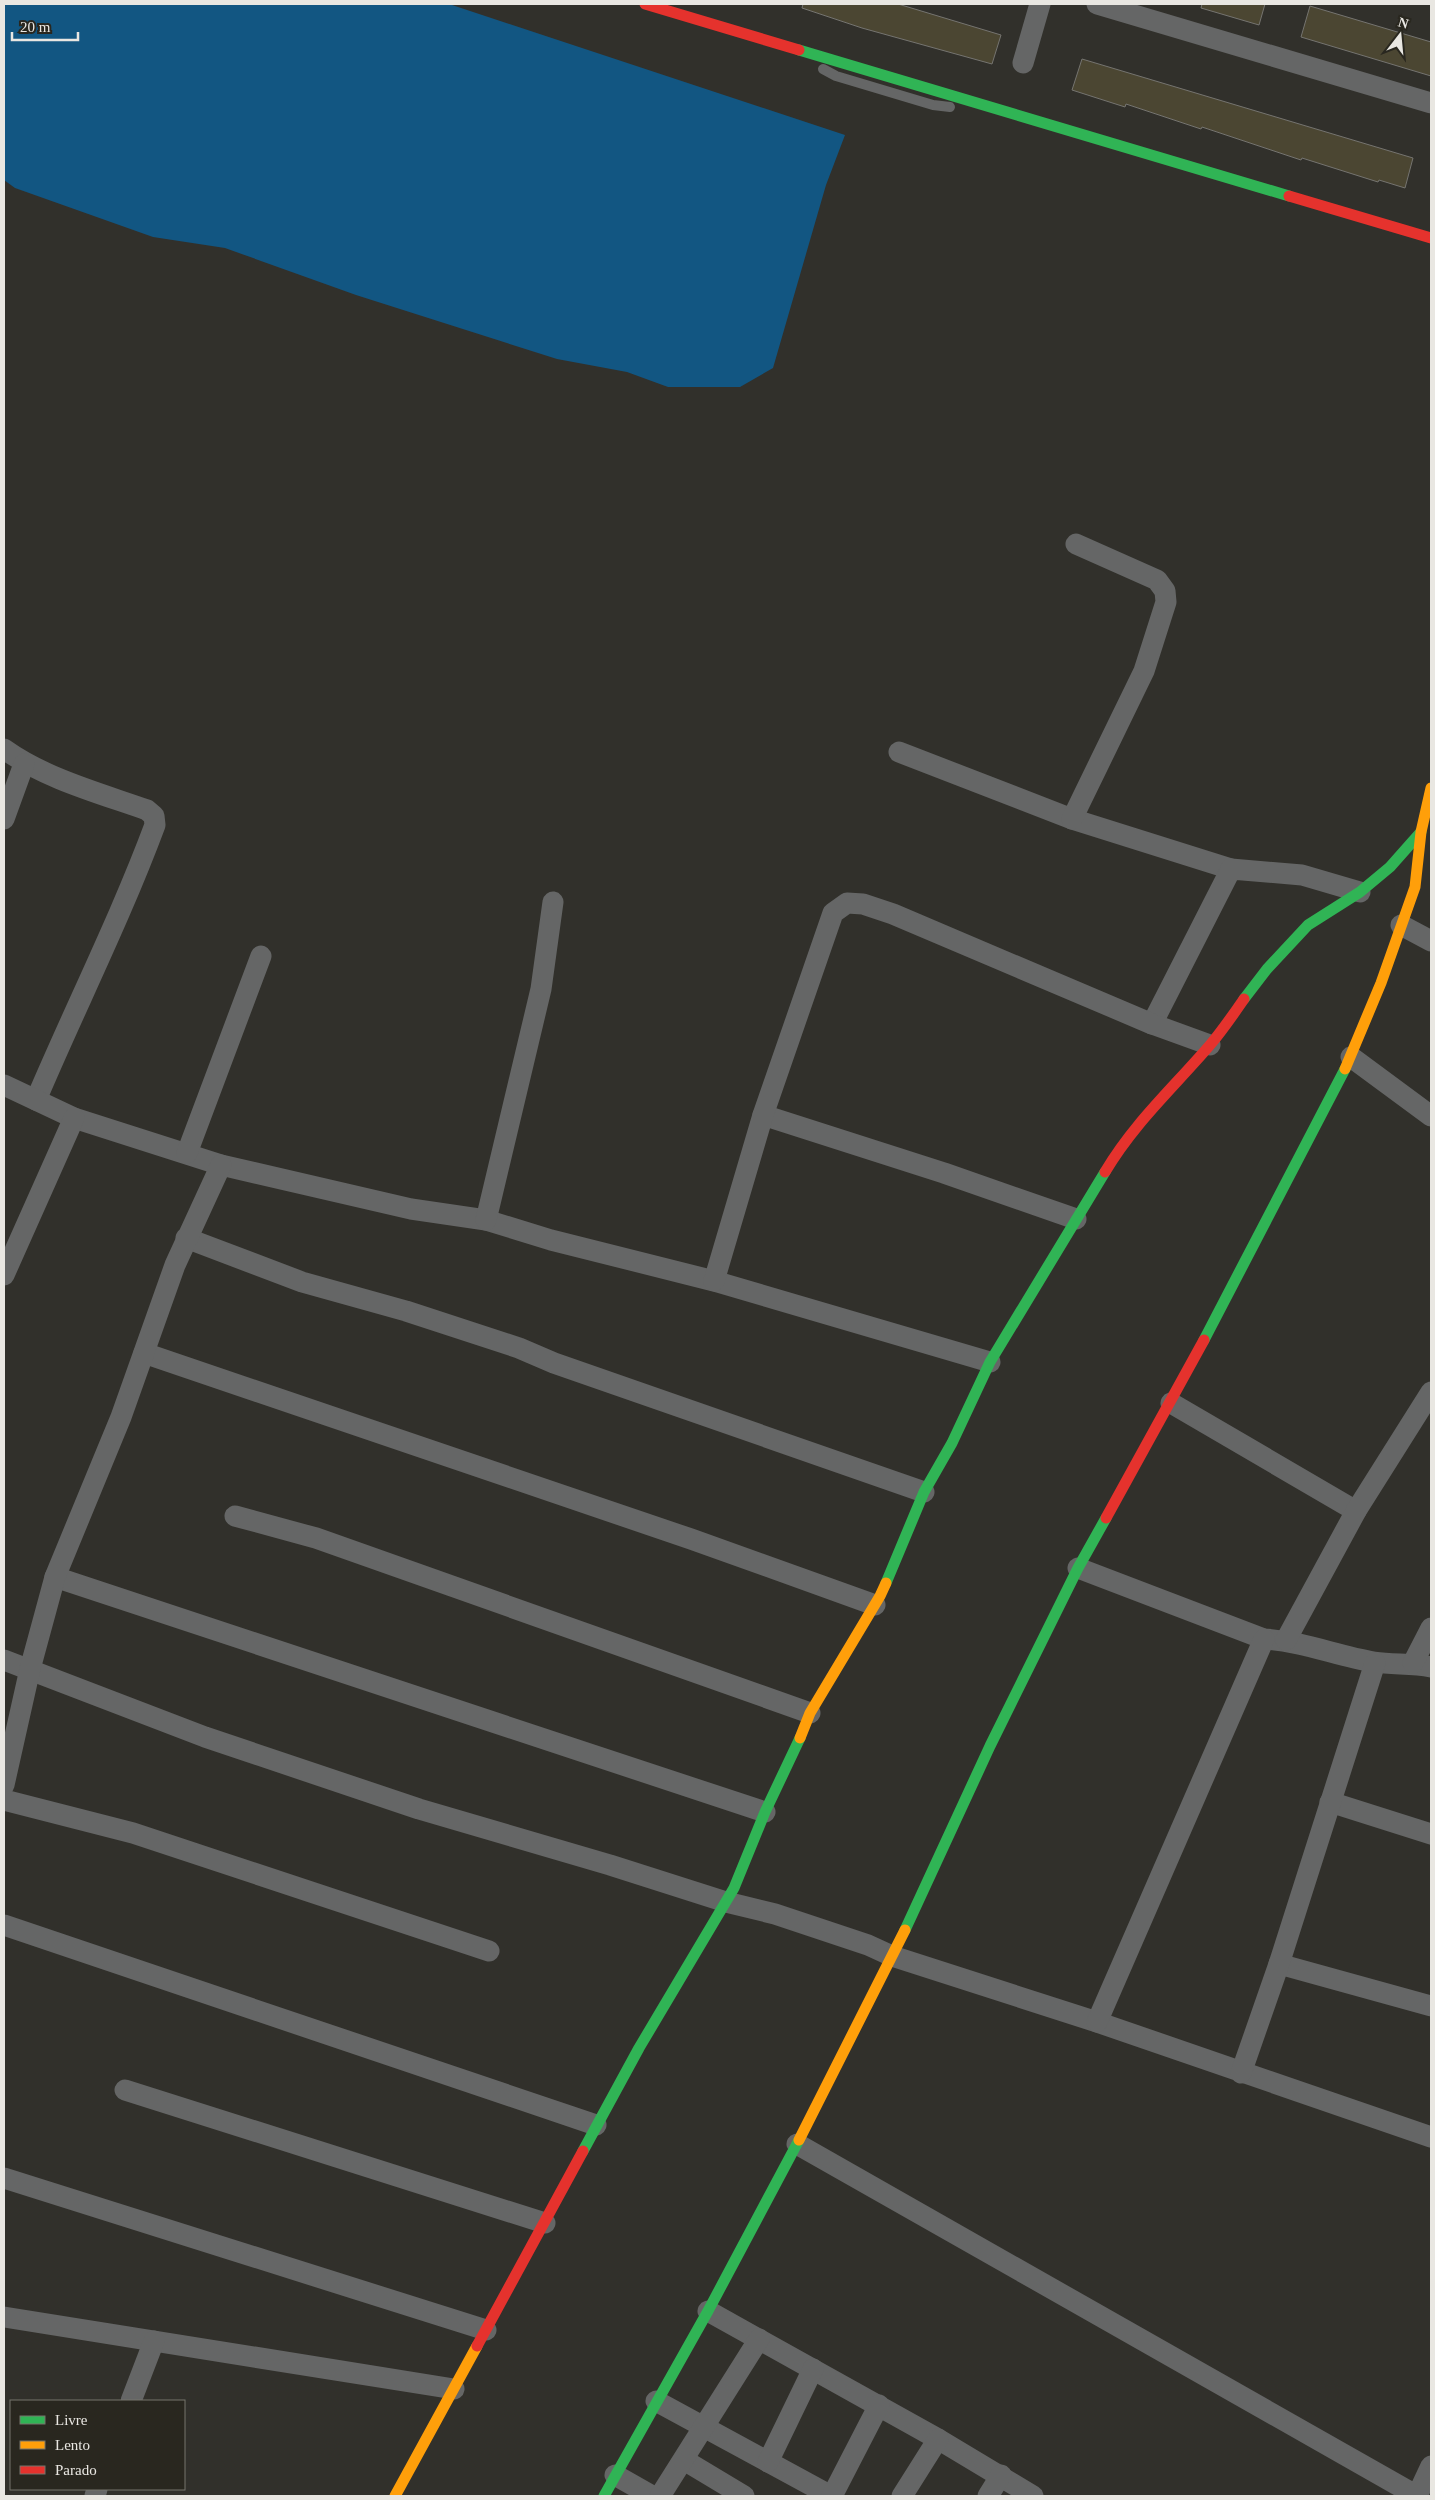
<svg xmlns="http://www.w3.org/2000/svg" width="1435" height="2500" viewBox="0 0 1435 2500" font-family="Georgia,serif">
	<rect width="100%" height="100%" fill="#31302b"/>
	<!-- water -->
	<polygon fill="#125682" points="4,4 449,4 845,135 826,185 773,368 740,387 668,387 627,372 557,359 356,295 225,248 153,237 15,188 4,180"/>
	<!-- building -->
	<g fill="#4b4632" stroke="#757470">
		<polygon points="803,4 898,4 1001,35 992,64 862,28 802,8"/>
		<polygon points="1202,4 1265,4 1259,25 1201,8"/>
		<polygon points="1310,6 1431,42 1431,76 1301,37"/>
		<polygon points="1082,59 1413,158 1405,188 1379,180 1378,182 1302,158 1301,160 1202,127 1201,129 1126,104 1125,107 1072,90"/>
	</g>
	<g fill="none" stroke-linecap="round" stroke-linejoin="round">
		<!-- lane -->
		<polyline stroke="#656666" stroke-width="10" points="823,69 836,76 933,105 950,107"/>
		<!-- street -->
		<g stroke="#656666" stroke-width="21">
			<polyline points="1097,4 1431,103"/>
			<polyline points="1023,63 1040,4"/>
			<path d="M4 749C46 779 99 793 147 810L154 816 155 825C120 919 75 1008 36 1100"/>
			<polyline points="899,752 1072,819 1231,869"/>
			<polyline points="4,819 24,764"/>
			<polyline points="1072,819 1144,671 1166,602 1165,591 1157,580 1076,544"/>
			<polyline points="1401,925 1431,941"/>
			<polyline points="1152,1024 1231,869 1302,875 1360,892"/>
			<polyline points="1351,1057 1431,1116"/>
			<polyline points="4,1085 74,1118 221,1165 411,1209 486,1220 551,1240 714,1281 990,1362"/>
			<polyline points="763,1115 944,1173 1076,1219"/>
			<polyline points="187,1153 261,956"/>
			<polyline points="486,1220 541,989 553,902"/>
			<polyline points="186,1238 302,1282 406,1311 519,1348 554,1363 924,1492"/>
			<polyline points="4,1275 74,1118"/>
			<polyline points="714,1281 763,1115 833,913 847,903 863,904 893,914 1152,1024 1210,1045"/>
			<polyline points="144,1353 691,1539 875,1605"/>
			<polyline points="1171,1403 1356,1511"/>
			<polyline points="235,1516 316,1538 810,1713"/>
			<path d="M1078 1568 1264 1639C1302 1641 1337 1656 1374 1662 1393 1665 1412 1663 1431 1667"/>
			<polyline points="55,1577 765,1812"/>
			<polyline points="1286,1640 1356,1511 1431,1392"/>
			<polyline points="4,1660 205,1737 419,1809 610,1865 726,1902 775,1914 868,1945 892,1956 1097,2022 1431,2137"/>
			<polyline points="1413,1663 1431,1628"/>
			<polyline points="4,1785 30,1669 55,1577 121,1417 175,1265 221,1165"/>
			<polyline points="4,1800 133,1833 489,1951"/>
			<polyline points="1330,1802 1431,1834"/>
			<polyline points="4,1925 596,2125"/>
			<polyline points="1279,1964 1431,2006"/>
			<polyline points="1097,2022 1264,1639"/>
			<polyline points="1241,2073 1279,1964 1375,1663"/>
			<polyline points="125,2090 545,2223"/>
			<polyline points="797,2144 1417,2496 1431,2466"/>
			<polyline points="4,2178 486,2330"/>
			<polyline points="708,2311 938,2439 1033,2496"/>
			<polyline points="4,2317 454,2389"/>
			<polyline points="131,2401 154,2341"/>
			<polyline points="656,2401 831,2496"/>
			<polyline points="684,2460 744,2496"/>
			<polyline points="768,2462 813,2369"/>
			<polyline points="615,2475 652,2496"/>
			<polyline points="95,2496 97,2489"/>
			<polyline points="660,2496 759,2339"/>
			<polyline points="832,2496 879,2405"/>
			<polyline points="902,2496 938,2439"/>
			<polyline points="988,2496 1001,2475"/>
		</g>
		<!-- fast -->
		<g stroke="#30b455" stroke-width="11">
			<polyline points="799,50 1289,196"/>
			<polyline points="1244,999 1267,969 1308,925 1360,892 1390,867 1421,832"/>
			<polyline points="1204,1340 1345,1069"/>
			<polyline points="886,1583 924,1492 952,1443 990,1362 1105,1172"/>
			<polyline points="905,1930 990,1746 1078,1568 1106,1518"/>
			<polyline points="583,2151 639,2048 734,1888 765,1812 800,1738"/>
			<polyline points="604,2496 708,2311 799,2140"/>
		</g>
		<!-- slow -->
		<g stroke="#ff9f0a" stroke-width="11">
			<polyline points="1345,1069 1381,983 1415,887 1421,832 1431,788"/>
			<polyline points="800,1738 810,1713 880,1596 886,1583"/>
			<polyline points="799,2140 905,1930"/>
			<polyline points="395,2496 477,2346"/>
		</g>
		<!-- jam -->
		<g stroke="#e5322d" stroke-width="11">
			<polyline points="645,4 799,50"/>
			<polyline points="1289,196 1431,238"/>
			<path d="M1105 1172C1134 1123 1173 1088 1210 1045 1222 1031 1233 1015 1244 999"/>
			<polyline points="1106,1518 1204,1340"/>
			<polyline points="477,2346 583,2151"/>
		</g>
	</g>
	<!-- border -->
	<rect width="1435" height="2500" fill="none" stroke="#e9e7e2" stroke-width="10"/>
	<!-- legend -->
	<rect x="10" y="2400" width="175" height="90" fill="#29271f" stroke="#76746d"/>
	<rect x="20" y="2416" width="25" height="8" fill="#30b455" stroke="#76746d"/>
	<text x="55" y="2425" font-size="15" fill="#e9e7e2">Livre</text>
	<rect x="20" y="2441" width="25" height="8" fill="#ff9f0a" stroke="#76746d"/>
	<text x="55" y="2450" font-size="15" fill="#e9e7e2">Lento</text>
	<rect x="20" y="2466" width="25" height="8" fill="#e5322d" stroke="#76746d"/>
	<text x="55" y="2475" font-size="15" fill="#e9e7e2">Parado</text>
	<!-- north arrow -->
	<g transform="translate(1400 35) rotate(16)" stroke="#29271f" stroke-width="4" paint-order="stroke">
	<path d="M0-4L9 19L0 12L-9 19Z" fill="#e9e7e2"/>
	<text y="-8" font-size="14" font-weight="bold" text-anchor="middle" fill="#e9e7e2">N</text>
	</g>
	<!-- scale -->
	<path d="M12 32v8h66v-8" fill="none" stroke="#e9e7e2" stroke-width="2.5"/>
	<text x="20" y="32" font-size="15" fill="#e9e7e2" stroke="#29271f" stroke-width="4" paint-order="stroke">20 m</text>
</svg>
